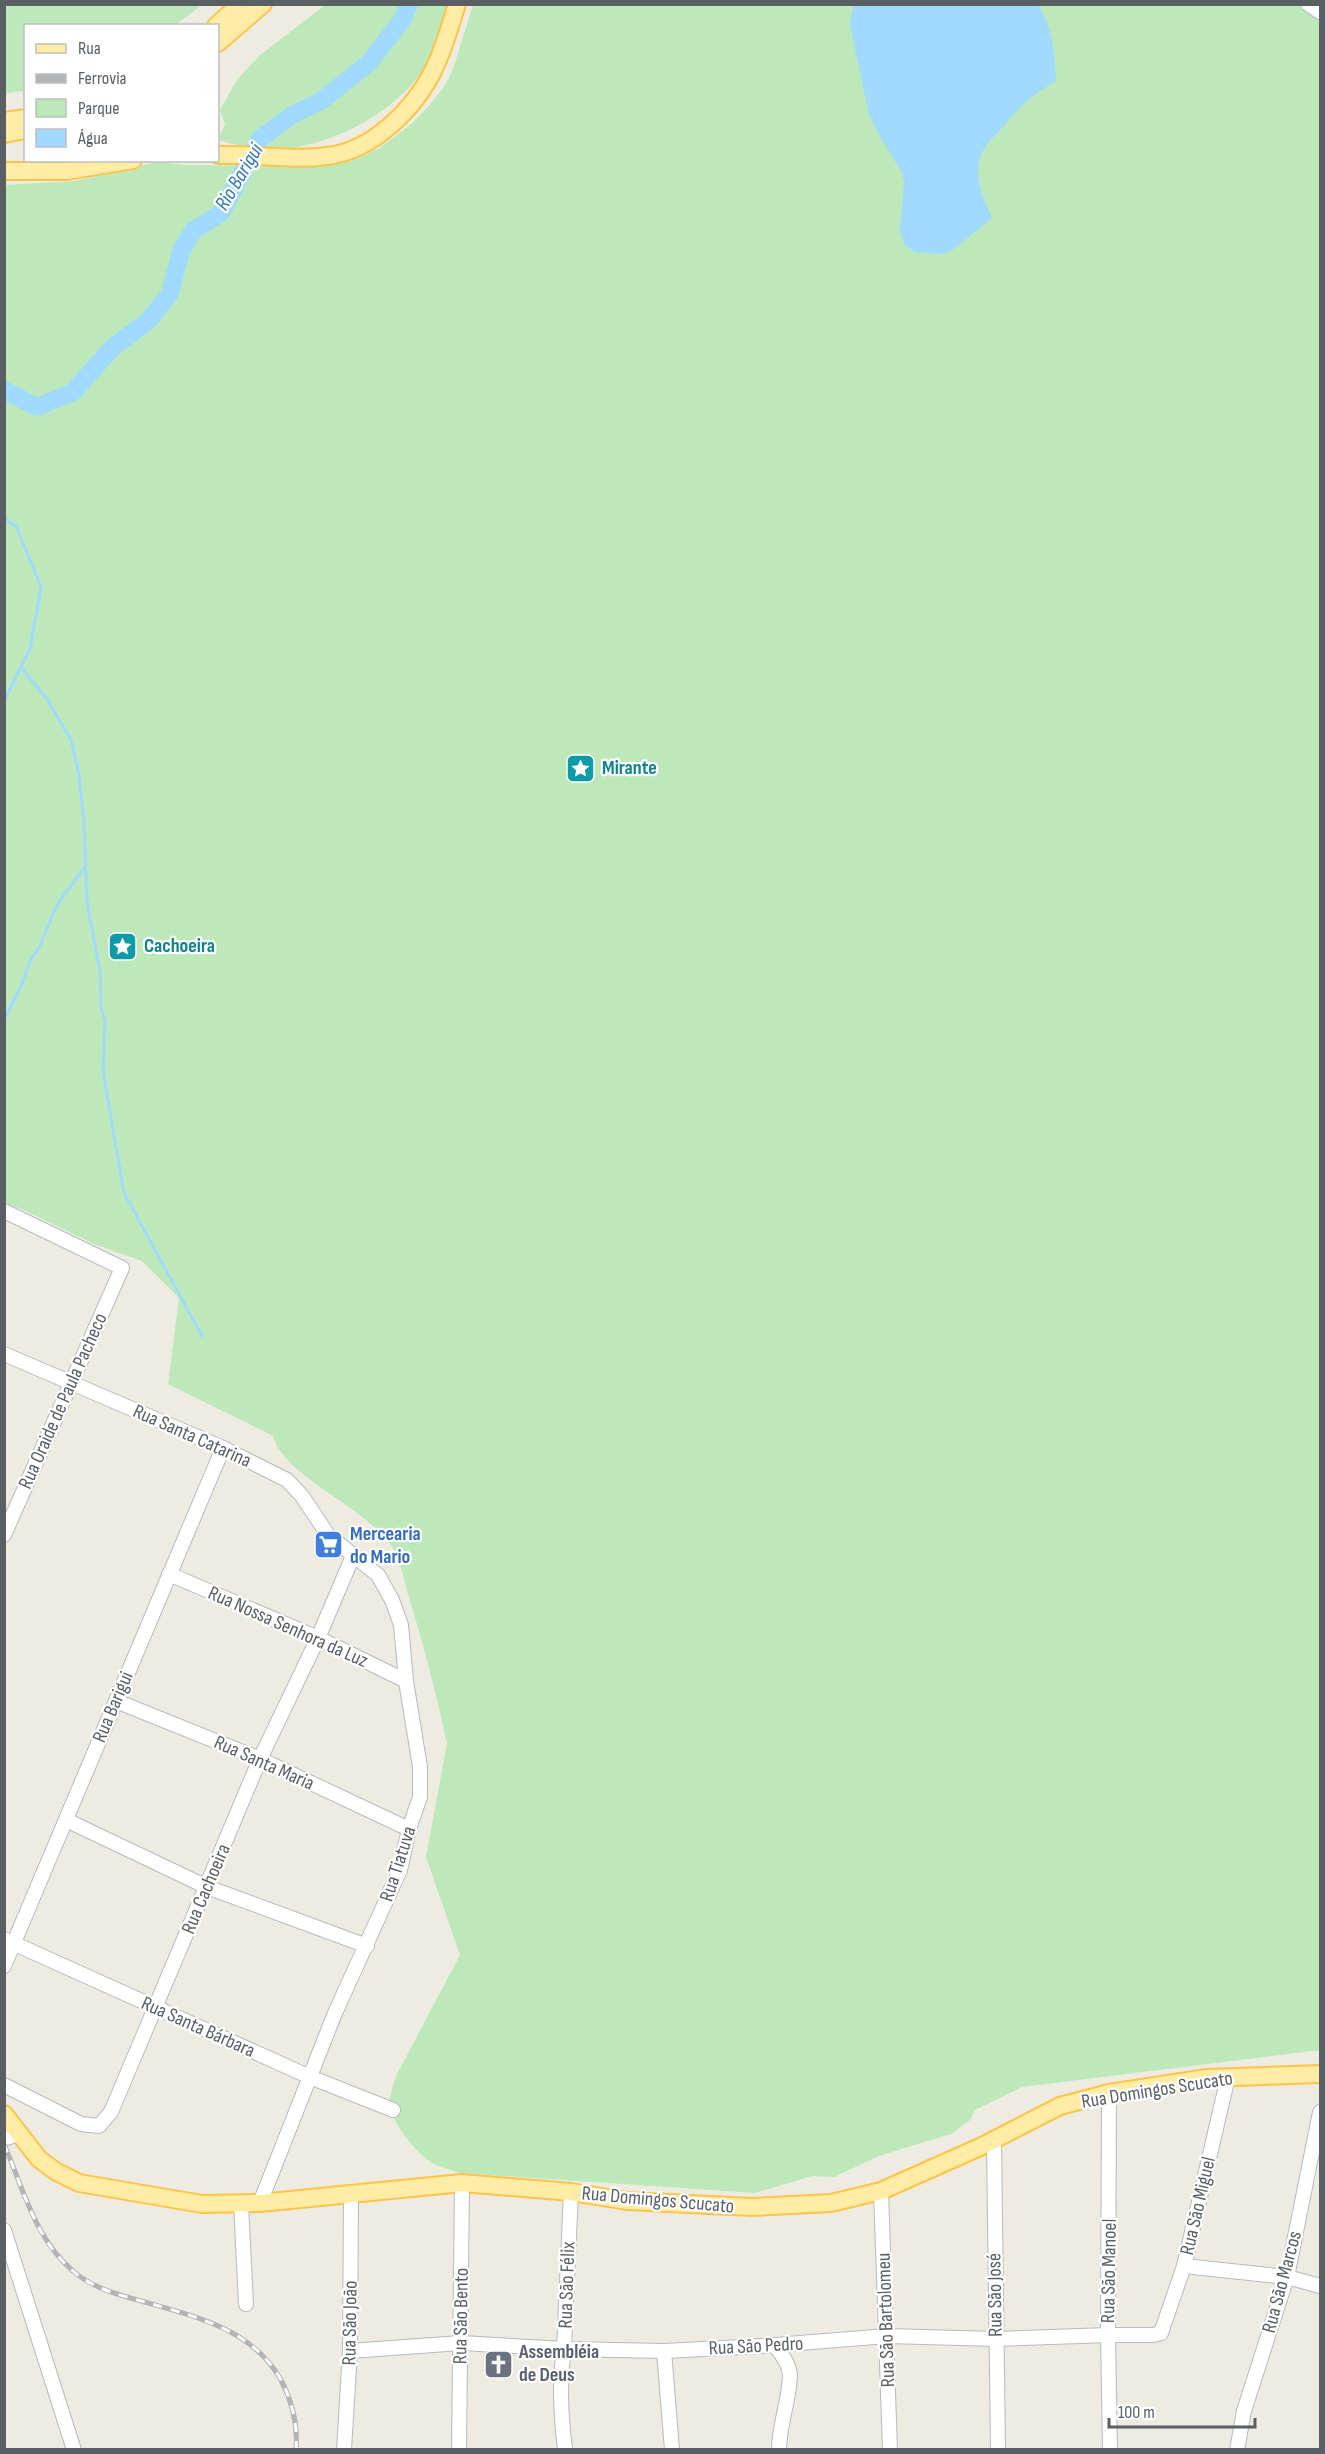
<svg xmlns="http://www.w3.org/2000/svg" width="1325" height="2454" viewBox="0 0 1325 2454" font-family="'Sofia Sans Condensed',sans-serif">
	<rect width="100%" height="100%" fill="#eeebe1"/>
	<!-- green -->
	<g fill="#bde9ba">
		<polygon points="4,5 5,4 202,5 175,25 26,26 25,91 5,93"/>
		<path d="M325 5H450C443 24 438 46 427 64 396 116 317 155 258 149 244 148 231 143 218 140L225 124 220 110 237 80 259 56Z"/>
		<path d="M473 5H1320V2050L1022 2087 975 2110 970 2120 951 2134 879 2156 834 2177 812 2176 755 2193 459 2173C452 2170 444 2168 436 2165 419 2157 389 2121 390 2102 390 2092 394 2083 397 2074L460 1955 426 1857 447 1743 445 1735C435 1687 422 1640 408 1594 404 1580 401 1562 394 1550 370 1508 283 1477 273 1436L168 1384 179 1298 142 1261 94 1244 24 1210 5 1203V185L75 181 157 162 187 165 317 167 354 160 378 149 410 125 428 107 446 84 453 69Z"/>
	</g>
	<!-- water -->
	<path fill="#a0daff" d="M855 5H1038C1053 29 1055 53 1056 81 1033 95 1020 105 1004 126 996 135 985 144 981 155 973 177 983 198 992 218L954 249 942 254 915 252 904 244 900 231 904 183 902 173 879 135 869 115 850 25 852 11Z"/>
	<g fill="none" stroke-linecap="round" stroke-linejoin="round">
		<!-- stream -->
		<g stroke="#a0daff" stroke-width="3">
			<polyline points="4,517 17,528 41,587 30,649 4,701"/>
			<polyline points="21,667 47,699 71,740 79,775 84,822 87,903 100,971 101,1007 105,1021 103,1071 124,1193 202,1336"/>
			<polyline points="4,1020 22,984 29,963 39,947 57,905 84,868"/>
		</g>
		<!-- river -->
		<polyline stroke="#a0daff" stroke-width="18" points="4,390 37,407 73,392 112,348 149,320 170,293 181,251 193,231 221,213 260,139 292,115 321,101 369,63 402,20 409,4"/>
		<defs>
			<g id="minor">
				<polyline points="1308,4 1320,12"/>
				<polyline points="4,1211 122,1268 4,1535"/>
				<polyline points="4,1354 223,1448 287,1480 302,1496 328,1535 378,1575 392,1600 401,1625 406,1681 420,1767 420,1797 409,1829 400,1870 335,2013 260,2203"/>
				<polyline points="169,1574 318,1638 406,1681"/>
				<polyline points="116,1701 260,1759 409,1829"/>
				<polyline points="66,1820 207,1887 367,1946"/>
				<polyline points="4,1939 310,2077 393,2110"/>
				<polyline points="4,1966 223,1448"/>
				<polyline points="4,2085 81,2124 99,2126 111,2112 260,1759 318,1638 353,1556"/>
				<polyline points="1109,2093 1108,2335 1110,2450"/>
				<polyline points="4,2139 18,2134"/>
				<polyline points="994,2140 998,2450"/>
				<polyline points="881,2191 890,2450"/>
				<polyline points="241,2204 246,2304"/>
				<polyline points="4,2230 74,2450"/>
				<polyline points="1184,2266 1287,2277 1320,2286"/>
				<path d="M774 2345C781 2353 789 2364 790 2374 790 2399 779 2424 779 2450"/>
				<polyline points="350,2351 461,2343 564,2349 664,2351 761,2346 887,2336 996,2339 1108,2335 1153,2335 1161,2333 1184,2266 1228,2077"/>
				<polyline points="664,2351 672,2450"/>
				<polyline points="344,2450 350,2351 351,2195"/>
				<polyline points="459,2450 462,2183"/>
				<path d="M565 2450C561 2415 559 2383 564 2349L571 2192"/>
				<polyline points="1237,2450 1244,2411 1287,2277 1320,2112"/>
			</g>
			<g id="major">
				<polyline points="216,26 240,4"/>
				<polyline points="218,43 263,4"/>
				<polyline points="4,121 26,118"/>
				<polyline points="4,134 26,130"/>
				<path d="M218 155C254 154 291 161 327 156 373 151 415 108 434 69 444 49 450 26 457 4"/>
				<polyline points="4,171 67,171 133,160"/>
				<polyline points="4,2114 39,2159 55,2171 79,2183 202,2204 260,2203 462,2183 571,2192 627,2201 752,2207 831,2203 881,2191 980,2147 1060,2106 1109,2093 1207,2078 1320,2074"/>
			</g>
		</defs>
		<!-- minor casing -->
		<use href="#minor" stroke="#b7babf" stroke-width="16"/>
		<!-- major casing -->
		<use href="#major" stroke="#ffc349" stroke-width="20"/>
		<!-- minor -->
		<use href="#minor" stroke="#fff" stroke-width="14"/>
		<!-- major -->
		<use href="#major" stroke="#ffeca5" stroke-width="16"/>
		<defs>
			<path id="rail" d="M4 2144C23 2188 35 2239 73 2271 90 2286 112 2293 134 2299 188 2315 251 2326 281 2380 292 2401 298 2425 296 2450"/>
		</defs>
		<!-- rail casing -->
		<use href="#rail" stroke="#b3b4b5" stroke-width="5"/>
		<!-- rail -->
		<use href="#rail" stroke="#fff" stroke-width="3" stroke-dasharray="9" stroke-linecap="butt"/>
	</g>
	<!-- icons -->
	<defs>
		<symbol id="sight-square" viewBox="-11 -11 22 22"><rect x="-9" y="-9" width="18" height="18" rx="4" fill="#0f9aa8" stroke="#fff"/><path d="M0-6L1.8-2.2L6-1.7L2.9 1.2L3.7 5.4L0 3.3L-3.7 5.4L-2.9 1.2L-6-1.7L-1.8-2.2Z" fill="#fff"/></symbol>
		<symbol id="supermarket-square" viewBox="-11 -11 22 22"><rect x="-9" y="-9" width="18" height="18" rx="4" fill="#3f7fe0" stroke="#fff"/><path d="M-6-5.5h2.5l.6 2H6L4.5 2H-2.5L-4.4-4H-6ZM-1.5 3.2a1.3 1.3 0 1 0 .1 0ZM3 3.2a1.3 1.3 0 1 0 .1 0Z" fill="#fff"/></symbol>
		<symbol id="church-square" viewBox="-11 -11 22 22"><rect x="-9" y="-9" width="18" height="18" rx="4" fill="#6b7280" stroke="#fff"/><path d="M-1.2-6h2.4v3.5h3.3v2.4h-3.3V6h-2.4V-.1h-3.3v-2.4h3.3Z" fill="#fff"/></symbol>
	</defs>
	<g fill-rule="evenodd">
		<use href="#sight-square" x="564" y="752" width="33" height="33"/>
		<use href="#sight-square" x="106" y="930" width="33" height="33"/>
		<use href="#supermarket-square" x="312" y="1528" width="33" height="33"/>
		<use href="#church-square" x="482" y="2348" width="33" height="33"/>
	</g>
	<g text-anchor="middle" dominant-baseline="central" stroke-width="4.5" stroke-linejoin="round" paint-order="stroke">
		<!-- culture labels -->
		<g font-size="20" font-weight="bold" fill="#0d838f" stroke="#fff" text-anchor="start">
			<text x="602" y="768">Mirante</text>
			<text x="144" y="946">Cachoeira</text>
		</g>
		<!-- street labels -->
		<g font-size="20" fill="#5a5f64" stroke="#fff">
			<text transform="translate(63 1401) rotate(-66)">Rua Oraide de Paula Pacheco</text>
			<text transform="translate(192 1436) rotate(24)">Rua Santa Catarina</text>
			<text transform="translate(288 1627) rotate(24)">Rua Nossa Senhora da Luz</text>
			<text transform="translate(113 1707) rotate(-67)">Rua Barigui</text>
			<text transform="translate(264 1763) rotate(24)">Rua Santa Maria</text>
			<text transform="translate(398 1864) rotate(-72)">Rua Tiatuva</text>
			<text transform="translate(206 1889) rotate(-67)">Rua Cachoeira</text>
			<text transform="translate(198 2027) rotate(24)">Rua Santa Bárbara</text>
			<text transform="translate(1157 2090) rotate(-9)">Rua Domingos Scucato</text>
			<text transform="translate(658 2200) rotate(5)">Rua Domingos Scucato</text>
			<text transform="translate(1198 2206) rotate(-77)">Rua São Miguel</text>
			<text transform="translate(1109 2271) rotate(-89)">Rua São Manoel</text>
			<text transform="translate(1282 2282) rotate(-75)">Rua São Marcos</text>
			<text transform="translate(567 2285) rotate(-88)">Rua São Félix</text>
			<text transform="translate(995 2295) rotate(-91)">Rua São José</text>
			<text transform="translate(461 2316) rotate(-89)">Rua São Bento</text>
			<text transform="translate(886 2320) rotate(-92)">Rua São Bartolomeu</text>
			<text transform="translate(350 2323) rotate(-89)">Rua São João</text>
			<text transform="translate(756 2346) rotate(-3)">Rua São Pedro</text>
		</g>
		<!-- shop labels -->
		<g font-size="20" font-weight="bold" fill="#366cbe" stroke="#fff" text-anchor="start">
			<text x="350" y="1534">Mercearia<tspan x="350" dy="23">do Mario</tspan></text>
		</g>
		<!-- worship labels -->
		<g font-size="20" font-weight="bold" fill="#5b616d" stroke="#fff" text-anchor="start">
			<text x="519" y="2352">Assembléia<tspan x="519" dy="23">de Deus</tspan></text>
		</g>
		<!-- water labels -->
		<g font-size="21" font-style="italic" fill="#3176b2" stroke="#fff">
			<text transform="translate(239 177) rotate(-59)">Rio Barigui</text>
		</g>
	</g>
	<!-- border -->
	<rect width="1325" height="2454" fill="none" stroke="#5a5f64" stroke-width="12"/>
	<!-- legend -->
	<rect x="24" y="24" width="195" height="138" fill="#ffffff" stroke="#bdbfc1" stroke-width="1.5"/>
	<rect x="36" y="44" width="30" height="9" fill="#ffeca5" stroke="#bdbfc1" stroke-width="1.5"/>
	<text x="78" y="54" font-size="18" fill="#5a5f64">Rua</text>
	<rect x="36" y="74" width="30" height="9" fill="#b3b4b5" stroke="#bdbfc1" stroke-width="1.5"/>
	<text x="78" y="84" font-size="18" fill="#5a5f64">Ferrovia</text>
	<rect x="36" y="99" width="30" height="18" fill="#bde9ba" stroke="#bdbfc1" stroke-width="1.5"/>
	<text x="78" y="114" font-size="18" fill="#5a5f64">Parque</text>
	<rect x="36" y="129" width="30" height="18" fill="#a0daff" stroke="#bdbfc1" stroke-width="1.5"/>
	<text x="78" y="144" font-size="18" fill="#5a5f64">Água</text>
	<!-- scale -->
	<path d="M1109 2418v9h146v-9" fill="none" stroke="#5a5f64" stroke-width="3"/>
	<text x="1118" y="2418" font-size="18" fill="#5a5f64" stroke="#ffffff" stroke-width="4.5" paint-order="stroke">100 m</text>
</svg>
